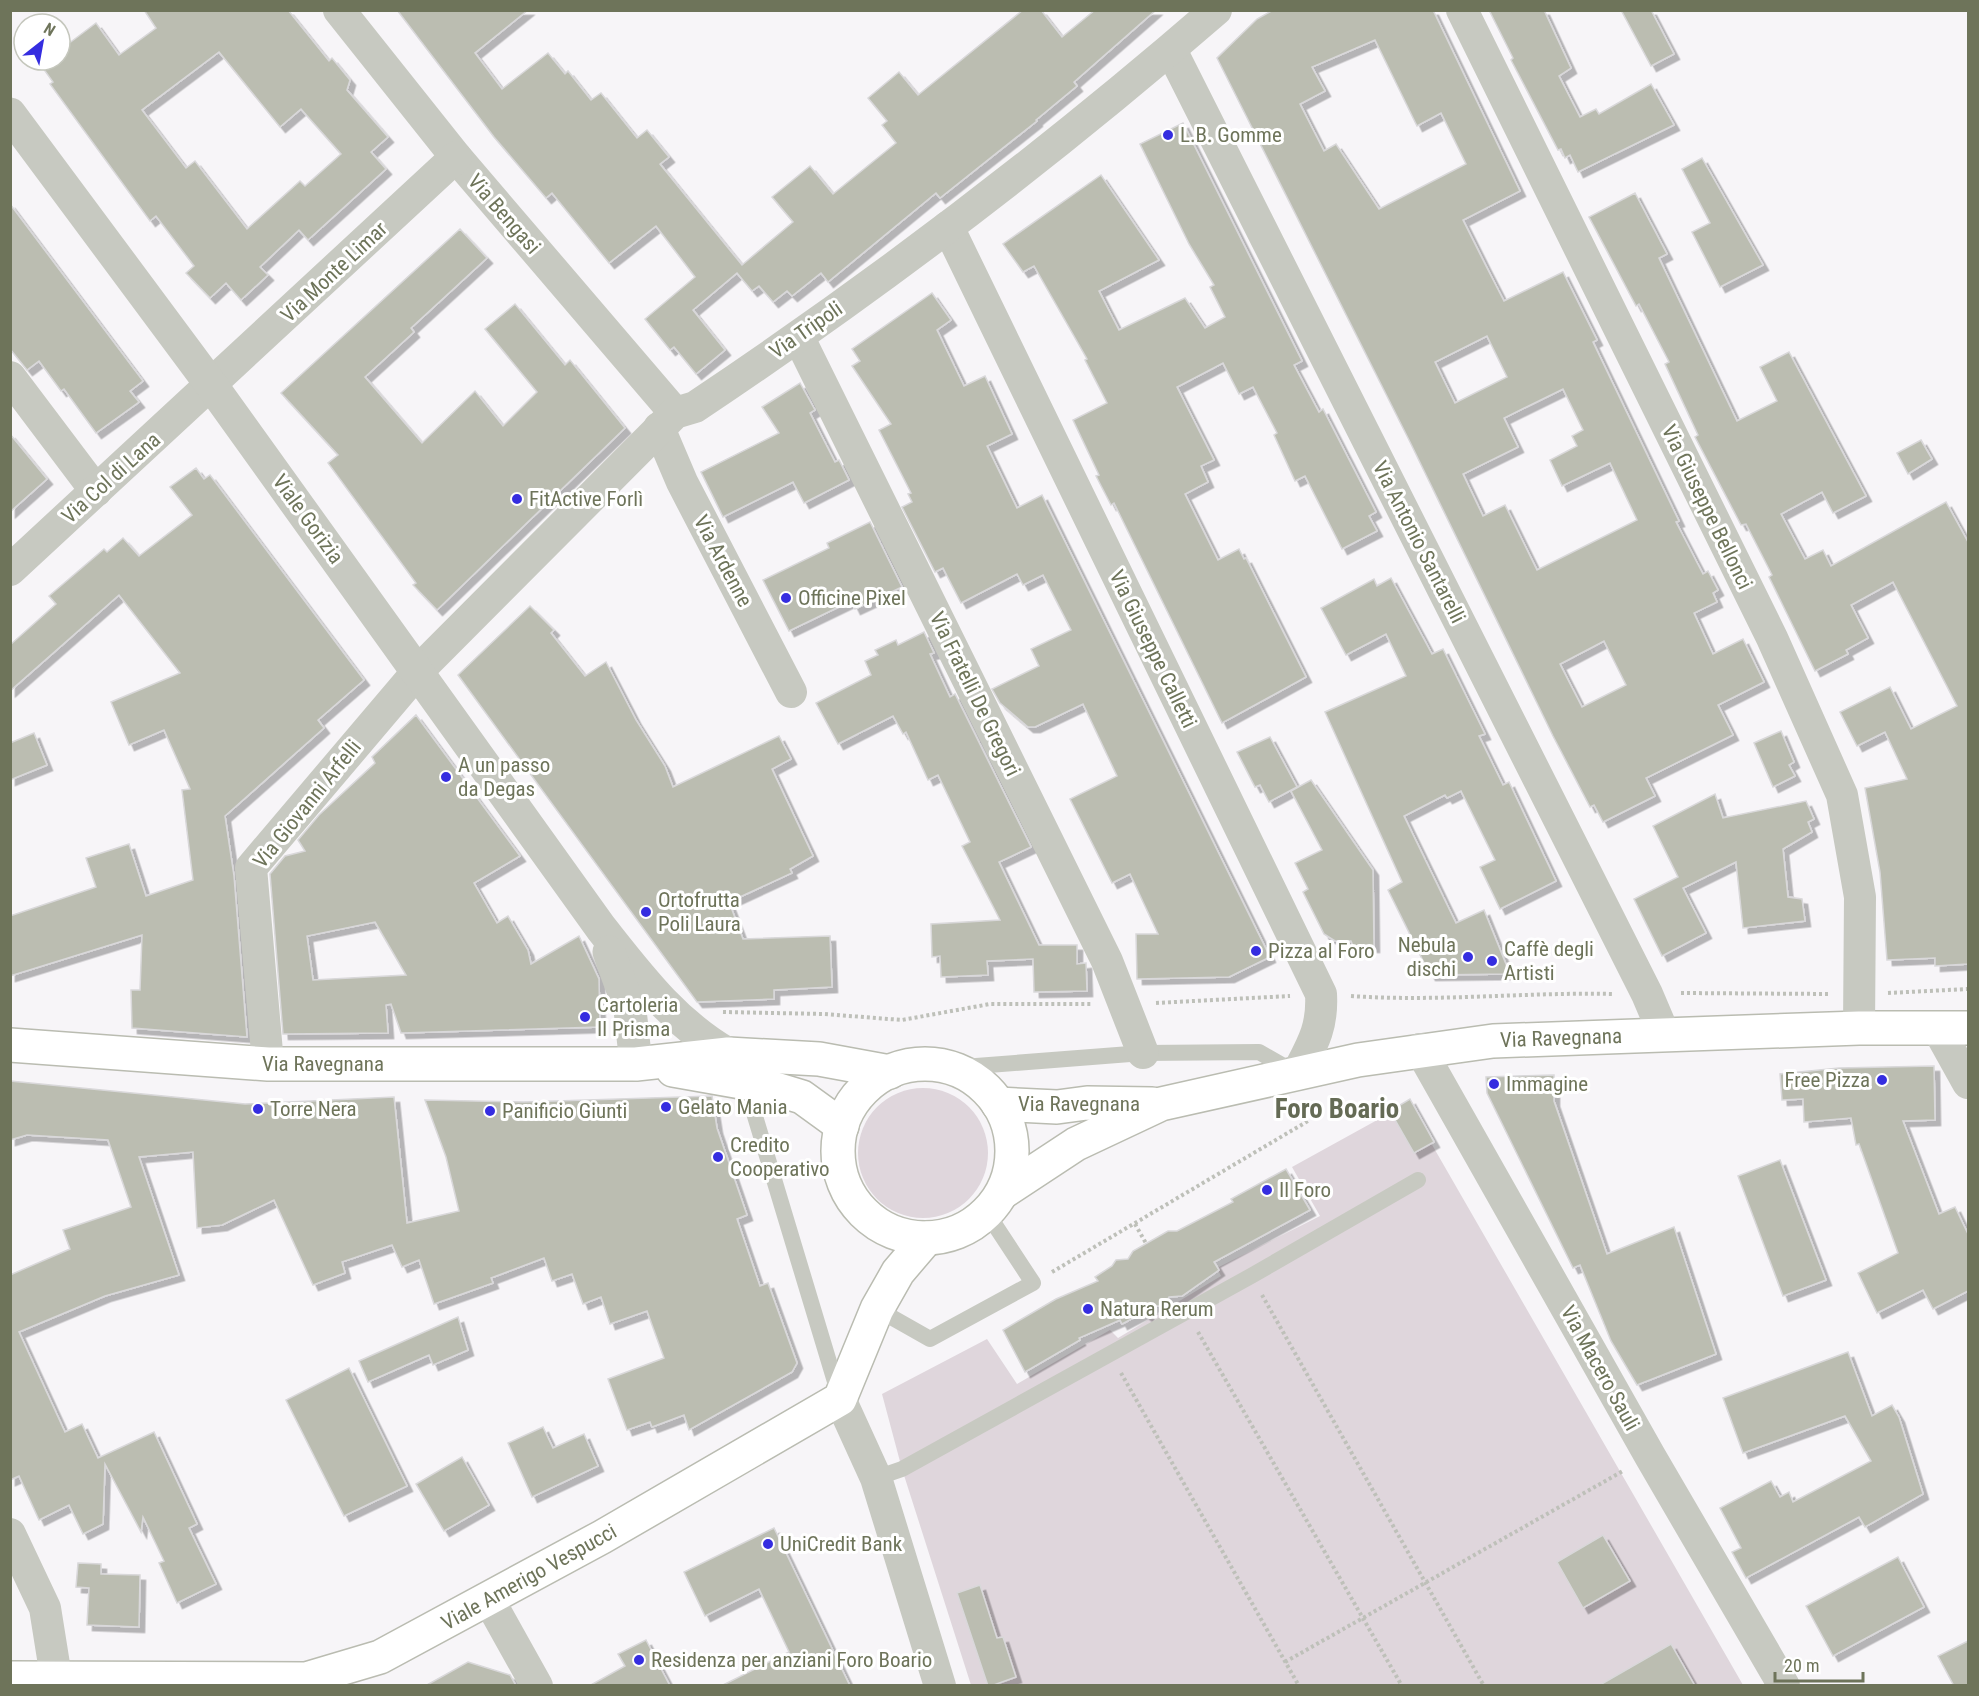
<svg xmlns="http://www.w3.org/2000/svg" width="1979" height="1696" viewBox="0 0 1979 1696" font-family="'Roboto Condensed',sans-serif">
	<defs>
		<filter id="shadow"><feDropShadow dx="5.5" dy="5.5" stdDeviation="0" flood-color="#0004"/></filter>
	</defs>
	<rect width="100%" height="100%" fill="#f7f5f8"/>
	<!-- green -->
	<g fill="#dfd6dc">
		<circle cx="923" cy="1153" r="65"/>
		<polygon points="1408,1103 1743,1685 971,1685 902,1469 882,1394 987,1339 1017,1384 1110,1330 1118,1338 1221,1276 1217,1268 1320,1216 1292,1167"/>
	</g>
	<!-- building -->
	<g fill="#bbbdb1" stroke="#d9d8da" stroke-width="1.5" fill-rule="evenodd" filter="url(#shadow)">
		<path d="M144 10H288L329 61 332 58 350 80 347 90 388 137 371 152 386 169 308 240 299 230 260 267 268 275 241 300 226 283 210 298 186 273 194 266 156 216 150 221 50 84 53 82 40 64 46 60H60V50L96 23 119 55 156 28ZM219 52 280 127 301 109 341 154 305 186 300 181 247 229 195 161 186 168 142 110Z"/>
		<polygon points="397,10 528,10 475,53 502,89 548,53 565,74 568,71 591,100 601,93 637,138 647,130 669,157 660,164 742,265 793,222 772,197 810,166 833,194 896,143 882,125 887,121 868,98 899,72 918,95 1023,10 1041,10 1062,37 1095,10 1156,10 1074,82 1077,86 1036,120 1037,121 940,198 936,193 828,282 821,273 792,296 787,291 773,302 759,286 752,291 737,273 693,310 725,350 696,374 674,347 670,350 645,319 695,277 656,226 609,263 552,193 546,198 494,137"/>
		<path d="M1273 10H1433L1520 191 1463 220 1486 266 1504 301 1563 272 1597 340 1593 342 1679 521 1676 522 1703 574 1708 571 1718 590 1713 593 1717 602 1694 613 1713 654 1743 639 1764 682 1718 705 1733 735 1646 778 1655 796 1603 822 1594 805 1590 807 1553 736 1410 442 1217 58 1257 19ZM1375 40 1417 126 1441 113 1466 164 1379 209 1336 144 1324 151 1300 104 1325 91 1312 67ZM1487 336 1507 377 1455 403 1435 362ZM1563 389 1583 430 1572 436 1577 446 1550 460 1562 486 1610 463 1637 520 1537 570 1505 505 1483 516 1463 474 1518 447 1504 418ZM1604 641 1626 685 1582 707 1560 664Z"/>
		<polygon points="1489,10 1544,10 1571,68 1559,76 1580,117 1596,109 1599,114 1651,84 1674,125 1578,172 1570,155 1565,158 1561,149 1558,150 1511,60 1513,58"/>
		<polygon points="1621,10 1651,10 1674,54 1651,66"/>
		<polygon points="1183,123 1302,361 1294,365 1319,412 1323,409 1376,512 1369,516 1377,531 1342,549 1305,476 1295,481 1274,435 1277,433 1253,387 1239,394 1223,363 1177,387 1214,460 1201,466 1208,482 1185,494 1218,560 1239,549 1244,559 1246,558 1306,677 1222,723 1114,503 1111,505 1096,476 1099,475 1073,420 1107,403 1085,360 1087,359 1034,266 1023,272 1003,244 1101,175 1159,260 1099,291 1119,330 1185,298 1205,328 1225,317 1210,287 1214,285 1189,244 1140,144"/>
		<polygon points="1702,158 1763,265 1720,287 1692,232 1710,223 1682,169"/>
		<polygon points="1635,193 1667,254 1659,258 1737,421 1777,401 1760,367 1789,352 1866,496 1833,513 1822,492 1781,514 1805,559 1823,550 1831,566 1946,502 1968,542 1968,964 1935,966 1935,958 1887,960 1880,872 1865,788 1907,779 1885,732 1857,746 1840,712 1890,687 1911,729 1957,706 1893,582 1851,605 1868,638 1846,650 1848,654 1815,671 1769,577 1772,575 1746,524 1741,525 1695,437 1698,435 1665,364 1669,362 1639,304 1636,306 1589,217"/>
		<polygon points="10,204 143,381 130,391 139,402 96,433 64,389 61,391 39,361 27,370 10,349"/>
		<polygon points="460,229 487,258 411,328 414,332 365,377 422,443 475,391 503,426 537,392 485,329 515,304 565,365 570,360 625,428 437,610 413,585 416,583 328,463 338,455 281,393"/>
		<polygon points="932,293 951,320 937,330 964,386 985,376 1012,434 987,446 1017,508 1042,495 1270,957 1229,977 1137,979 1136,934 1158,934 1130,874 1112,883 1070,799 1117,776 1083,704 1035,727 1028,727 1000,703 992,689 1039,666 1031,649 1071,630 1043,575 1023,585 1017,574 961,603 943,568 935,572 902,507 912,502 908,494 911,493 879,430 891,424 852,366 860,361 852,349"/>
		<polygon points="800,383 815,410 810,413 835,462 839,460 849,480 804,503 793,482 723,517 701,472 779,433 762,407"/>
		<polygon points="10,434 47,479 10,512"/>
		<polygon points="1921,440 1932,459 1908,474 1897,453"/>
		<polygon points="196,468 204,479 210,475 364,680 318,720 324,728 225,816 234,876 247,1037 132,1028 131,990 140,990 142,935 10,976 10,916 96,887 86,858 129,844 146,896 193,880 182,790 190,789 164,730 129,745 111,702 180,673 119,595 10,691 10,645 56,604 49,596 104,549 107,552 123,538 139,556 192,515 170,487"/>
		<polygon points="870,522 902,587 855,609 851,601 789,631 763,580 829,548 827,543"/>
		<polygon points="1391,578 1432,654 1443,649 1485,734 1479,736 1503,785 1509,782 1556,881 1500,909 1480,867 1495,860 1461,791 1447,798 1445,795 1404,816 1456,923 1484,910 1510,974 1430,975 1388,890 1402,882 1325,712 1406,676 1386,634 1346,655 1321,608 1374,579 1377,586"/>
		<polygon points="530,606 554,630 551,633 585,676 606,662 636,720 665,766 673,787 779,736 791,759 772,769 813,856 790,869 792,873 729,902 743,939 830,936 832,987 774,990 774,999 697,1002 458,675"/>
		<polygon points="924,632 934,653 930,654 950,697 955,694 1031,847 999,862 1039,945 1077,945 1077,964 1086,963 1087,991 1034,992 1033,959 987,961 988,975 941,977 940,956 932,957 931,924 1000,920 962,846 970,842 938,775 928,780 906,732 903,734 893,716 838,744 816,703 871,675 865,661 878,655 875,650 896,640 898,645"/>
		<path d="M416 715 520 856 474 883 497 923 508 916 528 950 531 964 579 936 599 979 600 1027 401 1033 391 1004 386 1005 388 1033 283 1034 270 874 285 856 305 851 298 840 319 815 375 763 372 757ZM375 922 406 975 313 980 307 936Z"/>
		<polygon points="1781,731 1794,762 1789,765 1795,776 1773,787 1754,743"/>
		<polygon points="34,733 47,765 10,780 10,743"/>
		<polygon points="1270,737 1297,787 1269,802 1260,785 1255,787 1237,752"/>
		<polygon points="1311,780 1373,870 1374,947 1353,946 1351,941 1335,941 1324,934 1303,892 1308,889 1295,863 1322,850 1291,791"/>
		<polygon points="1715,794 1723,818 1806,801 1814,819 1808,822 1812,832 1783,849 1788,897 1802,899 1805,921 1743,928 1736,862 1683,888 1706,933 1662,956 1634,899 1678,877 1653,826"/>
		<polygon points="1934,1066 1935,1120 1903,1121 1939,1214 1955,1207 1968,1234 1968,1291 1933,1309 1923,1290 1877,1313 1858,1273 1898,1253 1859,1144 1856,1145 1851,1118 1804,1122 1803,1099 1782,1100 1780,1074 1839,1068"/>
		<polygon points="1554,1075 1554,1101 1607,1254 1674,1227 1716,1354 1637,1385 1611,1341 1580,1265 1573,1268 1487,1093 1486,1077"/>
		<polygon points="10,1081 245,1104 394,1097 407,1223 459,1211 446,1157 425,1100 524,1102 712,1096 717,1128 747,1215 737,1219 760,1286 768,1283 797,1363 792,1372 689,1430 684,1415 652,1427 650,1422 627,1430 608,1379 664,1358 647,1311 610,1324 601,1297 583,1304 572,1274 552,1281 544,1258 491,1278 493,1283 434,1304 419,1260 402,1267 392,1245 342,1262 345,1273 313,1285 274,1200 222,1225 197,1228 193,1152 139,1157 179,1275 105,1296 19,1332 65,1432 82,1424 98,1458 154,1432 197,1524 189,1528 216,1584 177,1603 159,1563 164,1561 143,1517 141,1532 105,1464 103,1524 83,1534 69,1505 39,1520 19,1476 10,1480 10,1275 70,1249 63,1230 131,1207 108,1140 27,1135 10,1140"/>
		<polygon points="1410,1099 1434,1142 1414,1153 1390,1111"/>
		<polygon points="1780,1160 1826,1280 1783,1296 1738,1176"/>
		<polygon points="1286,1169 1310,1210 1214,1262 1219,1270 1182,1296 1169,1297 1164,1306 1153,1306 1147,1316 1143,1313 1122,1324 1120,1320 1079,1338 1080,1340 1025,1372 1003,1330 1056,1299 1098,1281 1095,1277 1112,1266 1116,1260 1128,1259 1133,1251 1168,1231 1177,1231 1233,1202 1231,1199"/>
		<polygon points="458,1317 468,1350 433,1365 429,1355 368,1382 359,1361"/>
		<polygon points="1848,1352 1872,1416 1892,1405 1899,1417 1923,1494 1865,1527 1859,1517 1746,1578 1732,1552 1741,1548 1720,1508 1771,1481 1780,1497 1789,1492 1793,1502 1871,1461 1845,1416 1743,1453 1723,1398"/>
		<polygon points="349,1368 407,1486 344,1516 286,1400"/>
		<polygon points="543,1427 553,1448 584,1434 598,1466 532,1497 508,1443"/>
		<polygon points="462,1457 489,1505 444,1531 416,1484"/>
		<polygon points="774,1528 850,1686 721,1686 789,1652 759,1589 705,1616 684,1572"/>
		<polygon points="1603,1535 1630,1581 1583,1608 1557,1562"/>
		<polygon points="1898,1557 1924,1607 1833,1656 1806,1606"/>
		<polygon points="78,1563 101,1564 101,1574 140,1575 139,1627 87,1625 89,1588 76,1587"/>
		<polygon points="980,1585 997,1638 1003,1637 1016,1677 991,1686 988,1686 957,1593"/>
		<polygon points="646,1640 670,1686 589,1686 625,1666 618,1654"/>
		<polygon points="1968,1641 1968,1686 1954,1686 1938,1656"/>
		<polygon points="1671,1644 1695,1686 1598,1686"/>
		<polygon points="468,1662 510,1675 516,1686 425,1686"/>
	</g>
	<g fill="none" stroke-linecap="round" stroke-linejoin="round">
		<defs>
			<g id="secondary">
				<polyline points="10,1045 268,1064 636,1064 728,1054 819,1059 890,1072"/>
				<circle cx="925" cy="1151" r="87"/>
				<polyline points="673,1070 769,1087 802,1097 842,1126"/>
				<polyline points="998,1104 1057,1107 1087,1103 1152,1104"/>
				<polyline points="1003,1192 1076,1144 1161,1104 1358,1060 1493,1041 1859,1028 1968,1028"/>
				<polyline points="10,1678 306,1679 380,1657 602,1537 840,1399 877,1309 898,1272 927,1238"/>
			</g>
		</defs>
		<!-- secondary casing -->
		<use href="#secondary" stroke="#babcb1" stroke-width="36"/>
		<!-- path -->
		<g stroke="#bec0b9" stroke-width="4" stroke-dasharray="3 3" stroke-linecap="butt">
			<polyline points="1681,993 1829,994"/>
			<polyline points="1888,993 1968,989"/>
			<path d="M1351 996C1438 1002 1525 992 1613 994"/>
			<polyline points="1156,1003 1290,996"/>
			<polyline points="723,1012 824,1014 902,1020 990,1004 1092,1004"/>
			<polyline points="1135,1224 1147,1245"/>
			<polyline points="1052,1272 1308,1121"/>
			<polyline points="1262,1295 1484,1686"/>
			<polyline points="1198,1332 1402,1686"/>
			<polyline points="1121,1373 1299,1686"/>
			<polyline points="1285,1662 1623,1471"/>
		</g>
		<!-- service -->
		<g stroke="#c7c9c1" stroke-width="16">
			<polyline points="950,1068 1143,1053 1259,1052 1294,1072"/>
			<polyline points="733,1083 751,1103 839,1395"/>
			<polyline points="877,1309 930,1339 1033,1283 987,1213"/>
			<polyline points="876,1478 902,1469 1251,1276 1418,1180"/>
		</g>
		<!-- minor -->
		<g stroke="#c7c9c1" stroke-width="32">
			<polyline points="339,10 456,157 675,413"/>
			<polyline points="1462,10 1772,638 1842,795 1860,897 1859,1028"/>
			<polyline points="1171,50 1647,994 1664,1034"/>
			<path d="M948 227 1321 994C1323 1028 1312 1045 1297 1074"/>
			<polyline points="799,338 1107,961 1143,1053"/>
			<polyline points="10,377 96,491"/>
			<polyline points="659,428 682,482 791,692"/>
			<polyline points="10,570 456,157"/>
			<polyline points="1938,1029 1968,1083"/>
			<polyline points="1420,1049 1650,1456 1784,1686"/>
			<path d="M268 1064 251 868 418 671 675 413 695 407C876 286 1051 153 1216 10"/>
			<polyline points="840,1399 876,1478 940,1686"/>
			<polyline points="10,1534 45,1608 56,1677"/>
			<polyline points="489,1600 537,1686"/>
		</g>
		<!-- tertiary -->
		<g stroke="#c7c9c1" stroke-width="33">
			<path d="M10 114 212 386 601 928C639 976 674 1023 728 1054"/>
			<polyline points="609,952 630,1010 636,1064"/>
		</g>
		<!-- secondary -->
		<use href="#secondary" stroke="#fff" stroke-width="33"/>
	</g>
	<!-- markers -->
	<g fill="#352de0" stroke="#fff" stroke-width="2">
		<circle cx="1168" cy="135" r="6"/>
		<circle cx="517" cy="499" r="6"/>
		<circle cx="786" cy="598" r="6"/>
		<circle cx="446" cy="777" r="6"/>
		<circle cx="646" cy="912" r="6"/>
		<circle cx="1256" cy="951" r="6"/>
		<circle cx="1468" cy="957" r="6"/>
		<circle cx="1492" cy="961" r="6"/>
		<circle cx="585" cy="1017" r="6"/>
		<circle cx="1882" cy="1080" r="6"/>
		<circle cx="1494" cy="1084" r="6"/>
		<circle cx="666" cy="1107" r="6"/>
		<circle cx="258" cy="1109" r="6"/>
		<circle cx="490" cy="1111" r="6"/>
		<circle cx="718" cy="1157" r="6"/>
		<circle cx="1267" cy="1190" r="6"/>
		<circle cx="1088" cy="1309" r="6"/>
		<circle cx="768" cy="1544" r="6"/>
		<circle cx="639" cy="1660" r="6"/>
	</g>
	<g text-anchor="middle" dominant-baseline="central" stroke-width="6" stroke-linejoin="round" paint-order="stroke">
		<!-- poi labels -->
		<g font-size="21" fill="#6e745a" stroke="#fff" text-anchor="start">
			<text x="1180" y="135">L.B. Gomme</text>
			<text x="529" y="499">FitActive Forlì</text>
			<text x="798" y="598">Officine Pixel</text>
			<text x="458" y="765">A un passo<tspan x="458" dy="24">da Degas</tspan></text>
			<text x="658" y="900">Ortofrutta<tspan x="658" dy="24">Poli Laura</tspan></text>
			<text x="1456" y="945" text-anchor="end">Nebula<tspan x="1456" dy="24">dischi</tspan></text>
			<text x="1504" y="949">Caffè degli<tspan x="1504" dy="24">Artisti</tspan></text>
			<text x="1268" y="951">Pizza al Foro</text>
			<text x="597" y="1005">Cartoleria<tspan x="597" dy="24">Il Prisma</tspan></text>
			<text x="1870" y="1080" text-anchor="end">Free Pizza</text>
			<text x="1506" y="1084">Immagine</text>
			<text x="678" y="1107">Gelato Mania</text>
			<text x="270" y="1109">Torre Nera</text>
			<text x="502" y="1111">Panificio Giunti</text>
			<text x="730" y="1145">Credito<tspan x="730" dy="24">Cooperativo</tspan></text>
			<text x="1279" y="1190">Il Foro</text>
			<text x="1100" y="1309">Natura Rerum</text>
			<text x="780" y="1544">UniCredit Bank</text>
			<text x="651" y="1660">Residenza per anziani Foro Boario</text>
		</g>
		<!-- street labels -->
		<g font-size="21" fill="#6e745a" stroke="#fff">
			<text transform="translate(504 214) rotate(49)">Via Bengasi</text>
			<text transform="translate(334 272) rotate(-43)">Via Monte Limar</text>
			<text transform="translate(806 330) rotate(-35)">Via Tripoli</text>
			<text transform="translate(111 478) rotate(-42)">Via Col di Lana</text>
			<text transform="translate(1707 507) rotate(64)">Via Giuseppe Bellonci</text>
			<text transform="translate(308 519) rotate(54)">Viale Gorizia</text>
			<text transform="translate(1419 542) rotate(63)">Via Antonio Santarelli</text>
			<text transform="translate(723 561) rotate(62)">Via Ardenne</text>
			<text transform="translate(1153 649) rotate(64)">Via Giuseppe Calletti</text>
			<text transform="translate(975 694) rotate(64)">Via Fratelli De Gregori</text>
			<text transform="translate(307 804) rotate(-51)">Via Giovanni Arfelli</text>
			<text transform="translate(1561 1038) rotate(-2)">Via Ravegnana</text>
			<text x="323" y="1064">Via Ravegnana</text>
			<text x="1079" y="1104">Via Ravegnana</text>
			<text transform="translate(1600 1368) rotate(61)">Via Macero Sauli</text>
			<text transform="translate(529 1577) rotate(-29)">Viale Amerigo Vespucci</text>
		</g>
		<!-- district labels -->
		<g font-size="27" font-weight="bold" fill="#656b55" stroke="#fff">
			<text x="1337" y="1109">Foro Boario</text>
		</g>
	</g>
	<!-- border -->
	<rect width="1979" height="1696" fill="none" stroke="#6e745a" stroke-width="24"/>
	<!-- north arrow -->
	<g transform="translate(42 42) rotate(31)"><circle r="28" fill="#ffffff" stroke="#c5c7bd" stroke-width="1.5"/>
	<path d="M0-4.5L10 22L0 15L-10 22Z" fill="#352de0"/>
	<text y="-9" font-size="16" font-weight="bold" text-anchor="middle" fill="#6e745a">N</text>
	</g>
	<!-- scale -->
	<path d="M1775 1672v9h88v-9" fill="none" stroke="#6e745a" stroke-width="3"/>
	<text x="1784" y="1672" font-size="18" fill="#6e745a" stroke="#ffffff" stroke-width="4.5" paint-order="stroke">20 m</text>
</svg>
